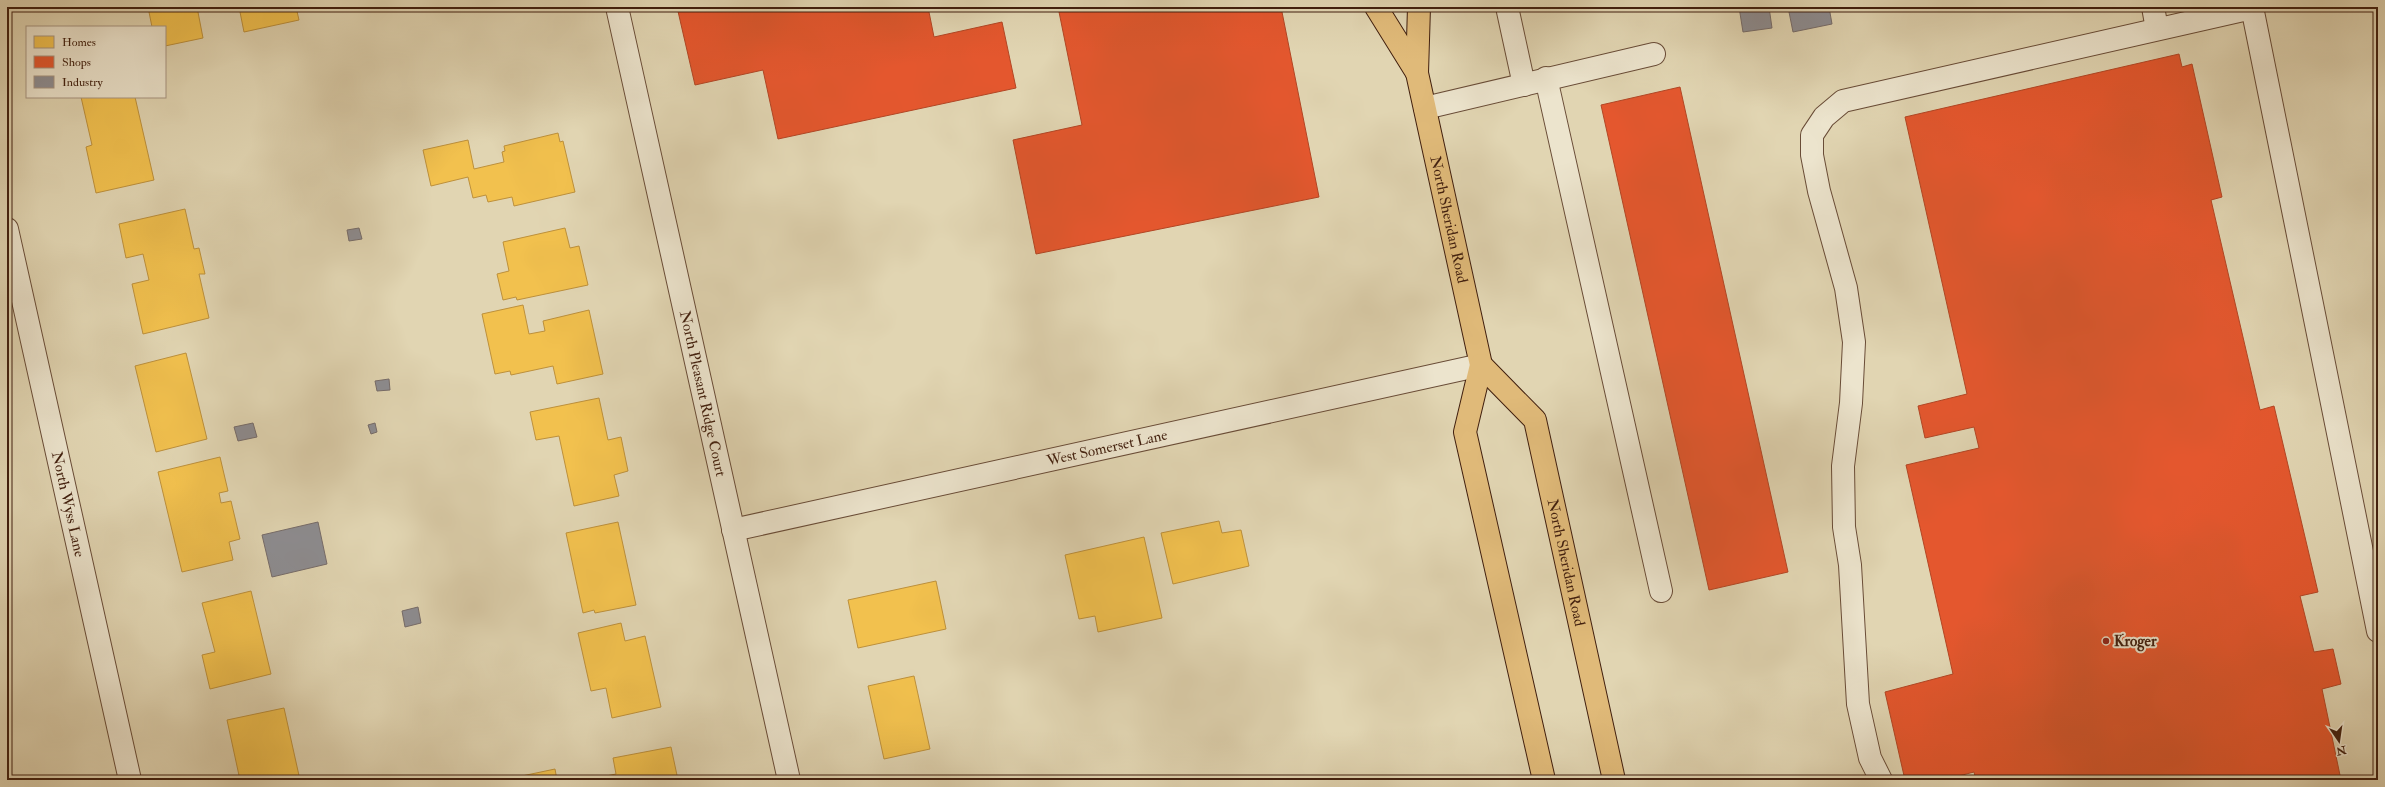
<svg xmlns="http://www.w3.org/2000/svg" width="2385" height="787" viewBox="0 0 2385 787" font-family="'IM FELL Double Pica',serif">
	<rect width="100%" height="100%" fill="#e1d5b2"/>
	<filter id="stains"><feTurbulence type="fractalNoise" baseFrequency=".005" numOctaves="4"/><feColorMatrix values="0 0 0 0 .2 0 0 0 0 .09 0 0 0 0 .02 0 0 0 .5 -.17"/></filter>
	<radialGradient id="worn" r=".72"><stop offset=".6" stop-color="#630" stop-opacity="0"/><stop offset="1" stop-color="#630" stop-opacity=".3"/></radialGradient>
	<!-- homes -->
	<g fill="#f2c14e" stroke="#bd903b">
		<polygon points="148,7 197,7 203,38 165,46 165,27 152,27"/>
		<polygon points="239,7 296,7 299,20 244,32"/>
		<polygon points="81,97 135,97 154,180 96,193 86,147 92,145"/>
		<polygon points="558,133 560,142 563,141 575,192 514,206 512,197 488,202 486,195 473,198 468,177 431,186 423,150 468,140 474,169 504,162 502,152 505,151 504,146"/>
		<polygon points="185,209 194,249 199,248 205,274 199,274 209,318 143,334 132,284 149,280 143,254 126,258 119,224"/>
		<polygon points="565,228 570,248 579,246 588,285 517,300 516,297 503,300 497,274 509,271 503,242"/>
		<polygon points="523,305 529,334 545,331 543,321 589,310 603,374 557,384 553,366 511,375 510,371 495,374 482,314"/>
		<polygon points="186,353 207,439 156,452 135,366"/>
		<polygon points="599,398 608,440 621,437 628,471 614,475 619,496 574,506 559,436 536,440 530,412"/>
		<polygon points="220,457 228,491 219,493 221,503 231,501 240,539 229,542 233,560 182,572 158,472"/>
		<polygon points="1219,521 1222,533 1241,530 1249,566 1173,584 1161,533"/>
		<polygon points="618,522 636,605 595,613 594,610 583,613 566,533"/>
		<polygon points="1144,537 1162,618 1098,632 1095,616 1079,619 1065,555"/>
		<polygon points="936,581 946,629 858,648 848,600"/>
		<polygon points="251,591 271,674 210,689 202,655 215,652 202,603"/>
		<polygon points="621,623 625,641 645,636 661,707 612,718 606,688 591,691 578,633"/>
		<polygon points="914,676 930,749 884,759 868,686"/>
		<polygon points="284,708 300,780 240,780 227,720"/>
		<polygon points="671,747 678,780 586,780 616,774 613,758"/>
		<polygon points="555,769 557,780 503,780"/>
	</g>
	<!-- shops -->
	<g fill="#e4572e" stroke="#b34624">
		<polygon points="470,7 493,7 471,11"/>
		<polygon points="677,7 928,7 934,37 1002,22 1016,88 778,139 763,70 695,85"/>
		<polygon points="1058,7 1281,7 1319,197 1036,254 1013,140 1082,125"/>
		<polygon points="2179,54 2182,67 2192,64 2222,197 2211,200 2260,410 2274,406 2318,592 2300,596 2314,652 2333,649 2341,684 2322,689 2341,780 1976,780 1974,772 1943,780 1905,780 1885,692 1953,674 1906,465 1979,448 1974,427 1925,438 1918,406 1967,394 1905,117"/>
		<polygon points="1680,87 1788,572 1709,590 1601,105"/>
	</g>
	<!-- industry -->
	<g fill="#8d8d92" stroke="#766c6a">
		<polygon points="1739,7 1769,7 1772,28 1743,32"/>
		<polygon points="1788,7 1829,7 1832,24 1793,32"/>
		<polygon points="359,228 362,239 349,241 347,230"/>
		<polygon points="389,379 390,390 377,391 375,381"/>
		<polygon points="253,423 257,437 238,441 234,427"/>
		<polygon points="375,423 377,432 371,434 368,425"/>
		<polygon points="318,522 327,564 272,577 262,535"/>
		<polygon points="418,607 421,623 405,627 402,611"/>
	</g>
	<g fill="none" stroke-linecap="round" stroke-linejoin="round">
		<defs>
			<g id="minor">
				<path id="s1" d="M617 7 789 780"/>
				<polyline points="1507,7 1524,85"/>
				<polyline points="2153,7 2157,29"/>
				<polyline points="2252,7 2378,631"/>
				<polyline points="1546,78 1661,591"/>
				<polyline points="1425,108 1654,54"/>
				<path id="s2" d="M7 229 130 780"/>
				<path id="s3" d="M733 530 1481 365"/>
				<polyline points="1881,780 1870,758 1858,704 1850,565 1844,527 1843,466 1851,403 1854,342 1846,288 1819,191 1812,155 1812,135 1824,117 1843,101 2252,8"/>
			</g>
			<g id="major">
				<polyline points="1376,7 1417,73"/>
				<path id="s4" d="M1419 7 1417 73 1481 365 1465 432 1544 780"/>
				<path id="s5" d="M1481 365 1535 420 1614 780"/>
			</g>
		</defs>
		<!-- minor casing -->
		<use href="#minor" stroke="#694c37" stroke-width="24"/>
		<!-- major casing -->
		<use href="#major" stroke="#411f0e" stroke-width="24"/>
		<!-- minor -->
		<use href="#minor" stroke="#ece4cd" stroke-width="22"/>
		<!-- major -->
		<use href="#major" stroke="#e0ba79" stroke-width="22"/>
	</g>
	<!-- markers -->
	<circle fill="#8f2418" stroke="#ece4cd" stroke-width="1.5" cx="2106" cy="641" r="4"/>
	<g text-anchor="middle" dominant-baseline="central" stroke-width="4" stroke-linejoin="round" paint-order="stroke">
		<!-- street labels -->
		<g font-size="15" fill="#411f0e" stroke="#ece4cd">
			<text stroke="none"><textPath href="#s4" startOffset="216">North Sheridan Road</textPath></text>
			<text stroke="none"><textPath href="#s1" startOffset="396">North Pleasant Ridge Court</textPath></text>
			<text stroke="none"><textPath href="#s3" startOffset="383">West Somerset Lane</textPath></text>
			<text stroke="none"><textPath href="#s2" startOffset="282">North Wyss Lane</textPath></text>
			<text stroke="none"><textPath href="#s5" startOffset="223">North Sheridan Road</textPath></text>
		</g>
		<!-- poi labels -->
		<g font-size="15" font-weight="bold" fill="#411f0e" stroke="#ece4cd" text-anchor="start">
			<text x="2114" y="641">Kroger</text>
		</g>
	</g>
	<!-- margin -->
	<rect width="2385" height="787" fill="none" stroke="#e1d5b2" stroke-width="24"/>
	<rect x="8" y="8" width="2369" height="771" fill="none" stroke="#411f0e" stroke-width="2"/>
	<rect x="12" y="12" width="2361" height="763" fill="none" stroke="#411f0e"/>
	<!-- legend -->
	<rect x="26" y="26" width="140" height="72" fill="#ece4cd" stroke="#a89581"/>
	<rect x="34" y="36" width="20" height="12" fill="#f2c14e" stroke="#a89581"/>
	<text x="62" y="46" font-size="12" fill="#411f0e">Homes</text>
	<rect x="34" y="56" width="20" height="12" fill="#e4572e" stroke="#a89581"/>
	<text x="62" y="66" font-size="12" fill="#411f0e">Shops</text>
	<rect x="34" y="76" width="20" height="12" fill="#8d8d92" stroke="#a89581"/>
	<text x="62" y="86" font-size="12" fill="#411f0e">Industry</text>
	<!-- north arrow -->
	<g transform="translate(2339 741) rotate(167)" stroke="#ece4cd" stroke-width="3" paint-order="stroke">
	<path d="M0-3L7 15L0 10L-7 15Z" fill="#411f0e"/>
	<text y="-6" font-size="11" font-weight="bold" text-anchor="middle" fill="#411f0e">N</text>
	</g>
	<rect width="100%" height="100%" filter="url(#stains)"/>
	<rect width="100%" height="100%" fill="url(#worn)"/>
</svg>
